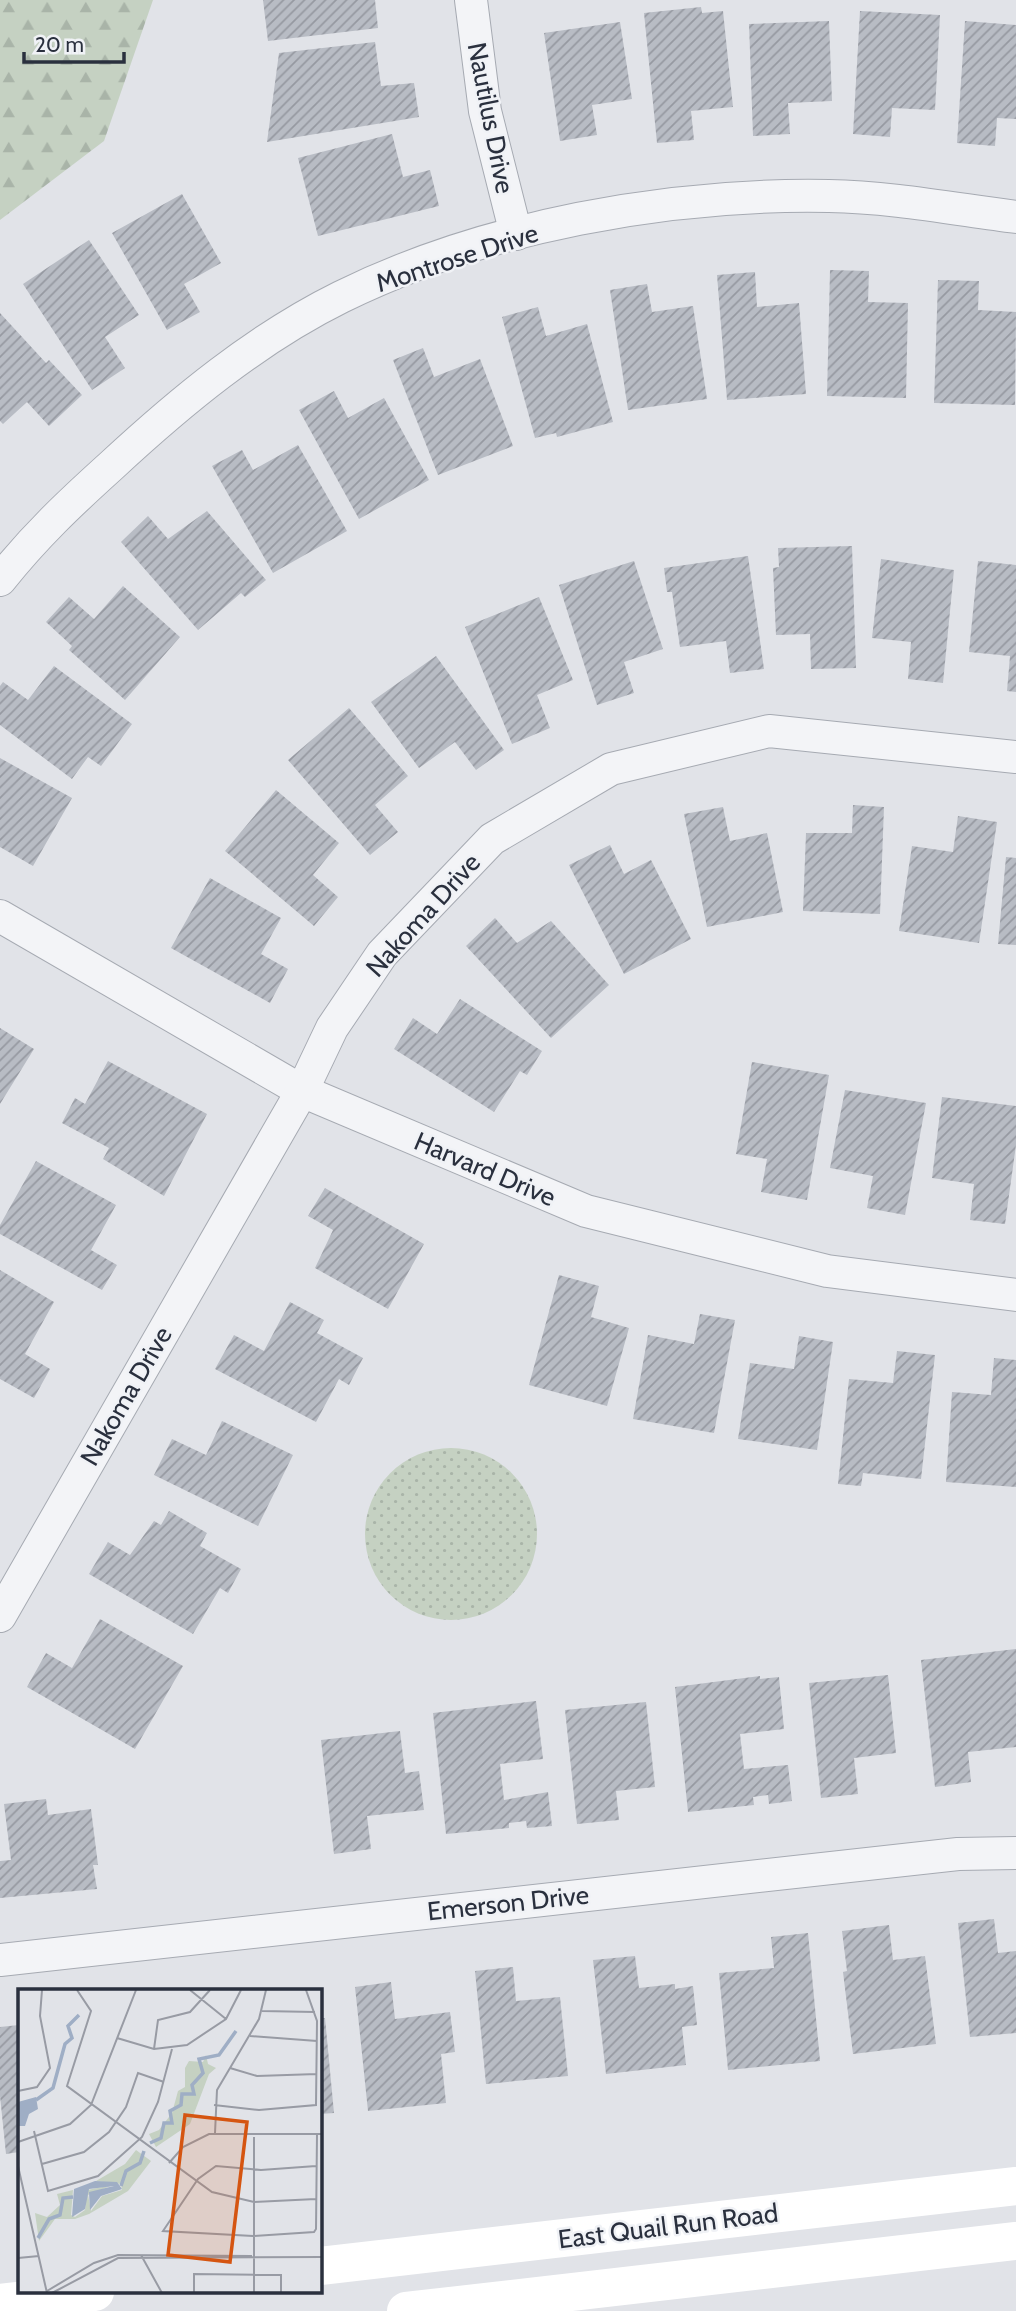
<svg xmlns="http://www.w3.org/2000/svg" width="1016" height="2311" viewBox="0 0 1016 2311" font-family="Cabin,sans-serif">
	<defs>
		<pattern id="grass-dots" width="8" height="8" patternUnits="userSpaceOnUse" patternTransform="scale(1.75)"><rect width="8" height="8" fill="#c5d1c2"/><path d="M2 2h.1M6 6h.1" fill="none" stroke="#a9b4a8" stroke-width="1.8" stroke-linecap="round"/></pattern>
		<pattern id="forest-firs" width="22" height="20" patternUnits="userSpaceOnUse" patternTransform="scale(1.75)"><rect width="22" height="20" fill="#c5d1c2"/><path d="M5 1l3.5 6h-7zM16 11l3.5 6h-7z" fill="#a9b4a8"/></pattern>
		<pattern id="building-hatch" width="6" height="6" patternUnits="userSpaceOnUse" patternTransform="scale(1.75)"><rect width="6" height="6" fill="#b8bcc4"/><path d="M-1 1l2-2M0 6l6-6M5 7l2-2" fill="none" stroke="#9699a1"/></pattern>
	</defs>
	<rect width="100%" height="100%" fill="#e1e3e8"/>
	<!-- grass -->
	<circle fill="url(#grass-dots)" cx="451" cy="1534" r="86"/>
	<!-- forest -->
	<polygon fill="url(#forest-firs)" points="0,0 153,0 104,141 0,220"/>
	<!-- building -->
	<g fill="url(#building-hatch)">
		<polygon points="263,0 375,0 378,28 268,41"/>
		<polygon points="701,7 702,13 723,11 733,107 691,111 694,140 657,143 644,13"/>
		<polygon points="860,11 940,15 935,110 892,108 890,137 853,134"/>
		<polygon points="829,21 832,101 788,103 790,134 753,136 749,24"/>
		<polygon points="965,21 1016,25 1016,119 997,118 995,146 957,143"/>
		<polygon points="620,22 632,99 592,105 597,135 560,141 544,33"/>
		<polygon points="375,42 381,86 414,83 419,117 267,142 279,53"/>
		<polygon points="392,134 403,177 430,170 439,206 318,236 298,158"/>
		<polygon points="182,194 221,263 184,284 200,312 167,330 112,233"/>
		<polygon points="89,240 139,315 105,337 125,368 92,390 23,284"/>
		<polygon points="830,270 869,271 868,302 908,303 906,398 827,396"/>
		<polygon points="755,272 757,307 799,303 806,394 727,400 717,275"/>
		<polygon points="938,280 979,281 978,310 1016,312 1015,405 934,403"/>
		<polygon points="647,284 652,312 693,306 707,399 628,410 610,290"/>
		<polygon points="538,307 546,336 587,324 613,422 557,437 556,433 535,438 502,317"/>
		<polygon points="0,313 46,363 49,360 82,395 49,426 27,402 3,424 0,421"/>
		<polygon points="423,348 434,377 480,359 513,446 438,475 393,360"/>
		<polygon points="334,391 348,418 384,398 429,480 359,519 299,410"/>
		<polygon points="298,445 347,531 273,573 212,466 242,450 253,470"/>
		<polygon points="207,511 266,580 245,597 241,593 198,630 121,542 148,516 168,539"/>
		<polygon points="852,546 856,668 811,669 810,634 776,635 773,568 779,567 778,548"/>
		<polygon points="748,556 764,669 730,673 726,641 680,647 672,592 667,592 664,568"/>
		<polygon points="881,559 954,570 943,683 908,679 911,642 872,638"/>
		<polygon points="634,561 663,649 624,662 634,693 597,705 559,585"/>
		<polygon points="978,561 1016,565 1016,692 1007,691 1010,656 969,652"/>
		<polygon points="123,586 180,637 125,700 69,650 72,646 46,622 69,597 94,619"/>
		<polygon points="539,597 573,680 537,695 550,728 512,744 465,627"/>
		<polygon points="436,656 504,750 476,770 455,742 419,768 371,702"/>
		<polygon points="54,666 132,724 101,766 88,757 72,779 0,725 0,686 3,682 28,700"/>
		<polygon points="349,708 408,776 375,805 398,832 370,855 288,760"/>
		<polygon points="0,758 72,798 33,866 0,847"/>
		<polygon points="276,790 339,843 313,875 338,897 314,926 225,851"/>
		<polygon points="853,805 884,807 880,914 803,911 806,833 852,833"/>
		<polygon points="723,807 730,841 767,833 783,912 707,927 684,814"/>
		<polygon points="958,816 997,822 979,943 899,931 912,846 953,852"/>
		<polygon points="610,845 624,874 651,860 691,939 624,974 569,865"/>
		<polygon points="1006,857 1016,858 1016,945 998,944"/>
		<polygon points="210,878 281,918 261,954 288,969 270,1003 171,948"/>
		<polygon points="495,918 517,943 551,921 609,985 551,1038 466,946"/>
		<polygon points="460,999 542,1051 527,1075 520,1071 494,1112 394,1049 413,1018 437,1034"/>
		<polygon points="0,1028 34,1049 0,1104"/>
		<polygon points="108,1061 207,1114 164,1196 103,1159 109,1148 62,1123 75,1098 85,1104"/>
		<polygon points="752,1062 829,1075 807,1200 761,1192 767,1159 736,1154"/>
		<polygon points="845,1090 926,1103 905,1215 867,1208 873,1176 830,1168"/>
		<polygon points="942,1097 1016,1106 1016,1145 1005,1224 970,1220 974,1184 932,1178"/>
		<polygon points="36,1161 116,1205 91,1250 117,1265 102,1290 0,1234 0,1225"/>
		<polygon points="325,1188 424,1244 388,1309 315,1268 333,1230 308,1216"/>
		<polygon points="0,1270 54,1302 25,1354 50,1369 34,1398 0,1379"/>
		<polygon points="559,1275 599,1286 591,1317 629,1328 607,1406 529,1385"/>
		<polygon points="290,1302 324,1320 317,1333 363,1358 349,1385 339,1379 316,1422 215,1369 234,1335 264,1351"/>
		<polygon points="700,1314 735,1320 714,1433 633,1419 648,1335 694,1344"/>
		<polygon points="799,1336 833,1342 817,1450 738,1439 750,1363 794,1369"/>
		<polygon points="897,1351 935,1355 921,1479 863,1473 861,1486 838,1484 849,1379 893,1383"/>
		<polygon points="994,1358 1016,1360 1016,1487 946,1482 952,1392 991,1395"/>
		<polygon points="222,1421 293,1455 258,1526 154,1475 172,1439 206,1455"/>
		<polygon points="169,1511 207,1533 200,1546 241,1569 228,1593 220,1588 193,1634 89,1574 108,1542 130,1555 154,1521 161,1525"/>
		<polygon points="100,1619 183,1666 135,1749 27,1687 46,1653 72,1668"/>
		<polygon points="1016,1649 1016,1747 968,1752 971,1782 935,1787 921,1660"/>
		<polygon points="888,1675 896,1753 854,1758 858,1794 821,1798 809,1683"/>
		<polygon points="760,1676 760,1679 779,1677 784,1729 740,1734 744,1769 788,1765 792,1801 769,1804 768,1795 753,1797 754,1805 688,1812 675,1687"/>
		<polygon points="536,1701 543,1759 500,1764 504,1800 548,1792 552,1826 527,1828 526,1821 509,1823 509,1828 446,1834 433,1713"/>
		<polygon points="646,1702 655,1787 616,1791 619,1820 577,1824 565,1710"/>
		<polygon points="400,1731 405,1773 419,1771 424,1810 367,1816 371,1849 334,1854 321,1740"/>
		<polygon points="46,1799 48,1815 91,1809 98,1865 93,1865 97,1889 0,1898 0,1861 11,1860 4,1804"/>
		<polygon points="994,1919 998,1953 1016,1951 1016,2033 970,2037 958,1923"/>
		<polygon points="889,1925 893,1960 925,1956 936,2044 853,2054 843,1972 847,1971 842,1931"/>
		<polygon points="808,1933 820,2061 728,2070 719,1973 774,1968 771,1937"/>
		<polygon points="635,1956 639,1988 675,1984 675,1989 693,1986 697,2025 682,2027 686,2065 606,2074 593,1960"/>
		<polygon points="513,1967 516,2001 560,1997 568,2076 486,2084 475,1971"/>
		<polygon points="391,1982 395,2019 450,2012 455,2052 441,2054 446,2103 368,2111 355,1987"/>
		<polygon points="320,2018 325,2018 334,2113 320,2114"/>
		<polygon points="19,2025 19,2152 6,2154 0,2096 0,2027"/>
	</g>
	<g fill="none" stroke-linecap="round" stroke-linejoin="round">
		<defs>
			<g id="street">
				<polyline points="471,0 485,111 516,234"/>
				<path d="M0 580C35 536 70 503 111 466 180 402 256 339 341 297 485 226 669 193 829 196 891 197 954 209 1016 217"/>
				<polyline points="0,916 302,1091 586,1211 827,1271 1016,1295"/>
				<polyline points="0,1616 302,1091 332,1028 382,954 492,839 611,769 769,731 1016,757"/>
				<polyline points="0,1960 958,1854 1016,1853"/>
			</g>
		</defs>
		<!-- street casing -->
		<use href="#street" stroke="#a6aab2" stroke-width="34"/>
		<!-- street -->
		<use href="#street" stroke="#f3f4f7" stroke-width="32"/>
		<!-- secondary -->
		<g stroke="#fff" stroke-width="38">
			<polyline points="320,2266 1016,2186"/>
			<polyline points="0,2303 95,2292"/>
			<polyline points="406,2311 1016,2241"/>
		</g>
	</g>
	<g text-anchor="middle" dominant-baseline="central" stroke-width="5" stroke-linejoin="round" paint-order="stroke">
		<!-- street labels -->
		<g font-size="26" fill="#2a303e" stroke="#f0f2f6">
			<text transform="translate(491 118) rotate(79)">Nautilus Drive</text>
			<text transform="translate(457 258) rotate(-18)">Montrose Drive</text>
			<text transform="translate(423 915) rotate(-48)">Nakoma Drive</text>
			<text transform="translate(485 1169) rotate(23)">Harvard Drive</text>
			<text transform="translate(126 1396) rotate(-60)">Nakoma Drive</text>
			<text transform="translate(508 1903) rotate(-6)">Emerson Drive</text>
			<text transform="translate(668 2226) rotate(-7)">East Quail Run Road</text>
		</g>
	</g>
	<!-- overview -->
	<g transform="translate(18 1989)">
		<rect width="304" height="304" fill="#e1e3e8"/>
		<path d="M188 66 190 75 198 79 191 85 172 135 138 158 131 145 141 141 154 124 160 102 167 98V79L171 72 185 73ZM118 161 133 172 110 202 71 225 57 230H37L21 252 17 224 29 228 42 216 39 205 55 201 53 226 57 228 67 221 69 201 95 196 70 206 73 222 84 207 104 201 103 195 78 192 107 175Z" fill="#c5d1c2"/>
		<path d="M18 108 20 120 11 125 7 137H0V113ZM77 192 99 193 104 200 83 207 72 221 71 203 96 197 71 200 67 220 54 228 56 200Z" fill="#9faec5"/>
		<path fill="none" stroke="#9faec5" stroke-width="3.5" d="M18 111 35 99 47 55 54 49 50 37 61 26M132 154 143 149 146 134H154L152 122 163 116 164 105H176L174 96 185 84 181 70 201 66 218 42M103 197 108 182 122 174 126 162M20 249 31 230 42 226 45 209 55 208"/>
		<path fill="none" stroke="#989ba4" stroke-width="2" d="M59 1 73 22 49 97 194 203 236 213 298 210M172 1 208 30M244 22 297 23M232 47 299 52M99 49 136 60 169 56 208 30 223 1M136 60 140 31 172 23 192 1M212 79 239 87 299 85M0 102 19 98 32 79 22 27 24 1M196 116 241 121 298 116 299 32 288 1M16 142 30 202 80 187 124 148 140 113 154 60M197 144 199 101 241 30 248 1M0 153 52 135 73 116 118 1M151 174 165 158 191 145H305M24 175 66 163 91 143 108 118 120 84 146 93M0 177 29 304M298 177 243 181 198 177 180 190 145 242 235 247 296 243 298 240 299 145M123 266 144 304M0 269 21 267M29 302 76 274 100 266 234 267M34 304 100 269 305 268M176 304V285L263 286V304M236 304V148"/>
		<path fill="#d55511" fill-opacity="0.15" stroke="#d55511" stroke-width="3.5" d="M167 126 229 133 212 273 150 266Z"/>
		<rect width="304" height="304" fill="none" stroke="#2a303e" stroke-width="3.5"/>
	</g>
	<!-- scale -->
	<path d="M24 52v10h100v-10" fill="none" stroke="#2a303e" stroke-width="3.5"/>
	<text x="35" y="52" font-size="21" fill="#2a303e" stroke="#f0f2f6" stroke-width="5" paint-order="stroke">20 m</text>
</svg>
